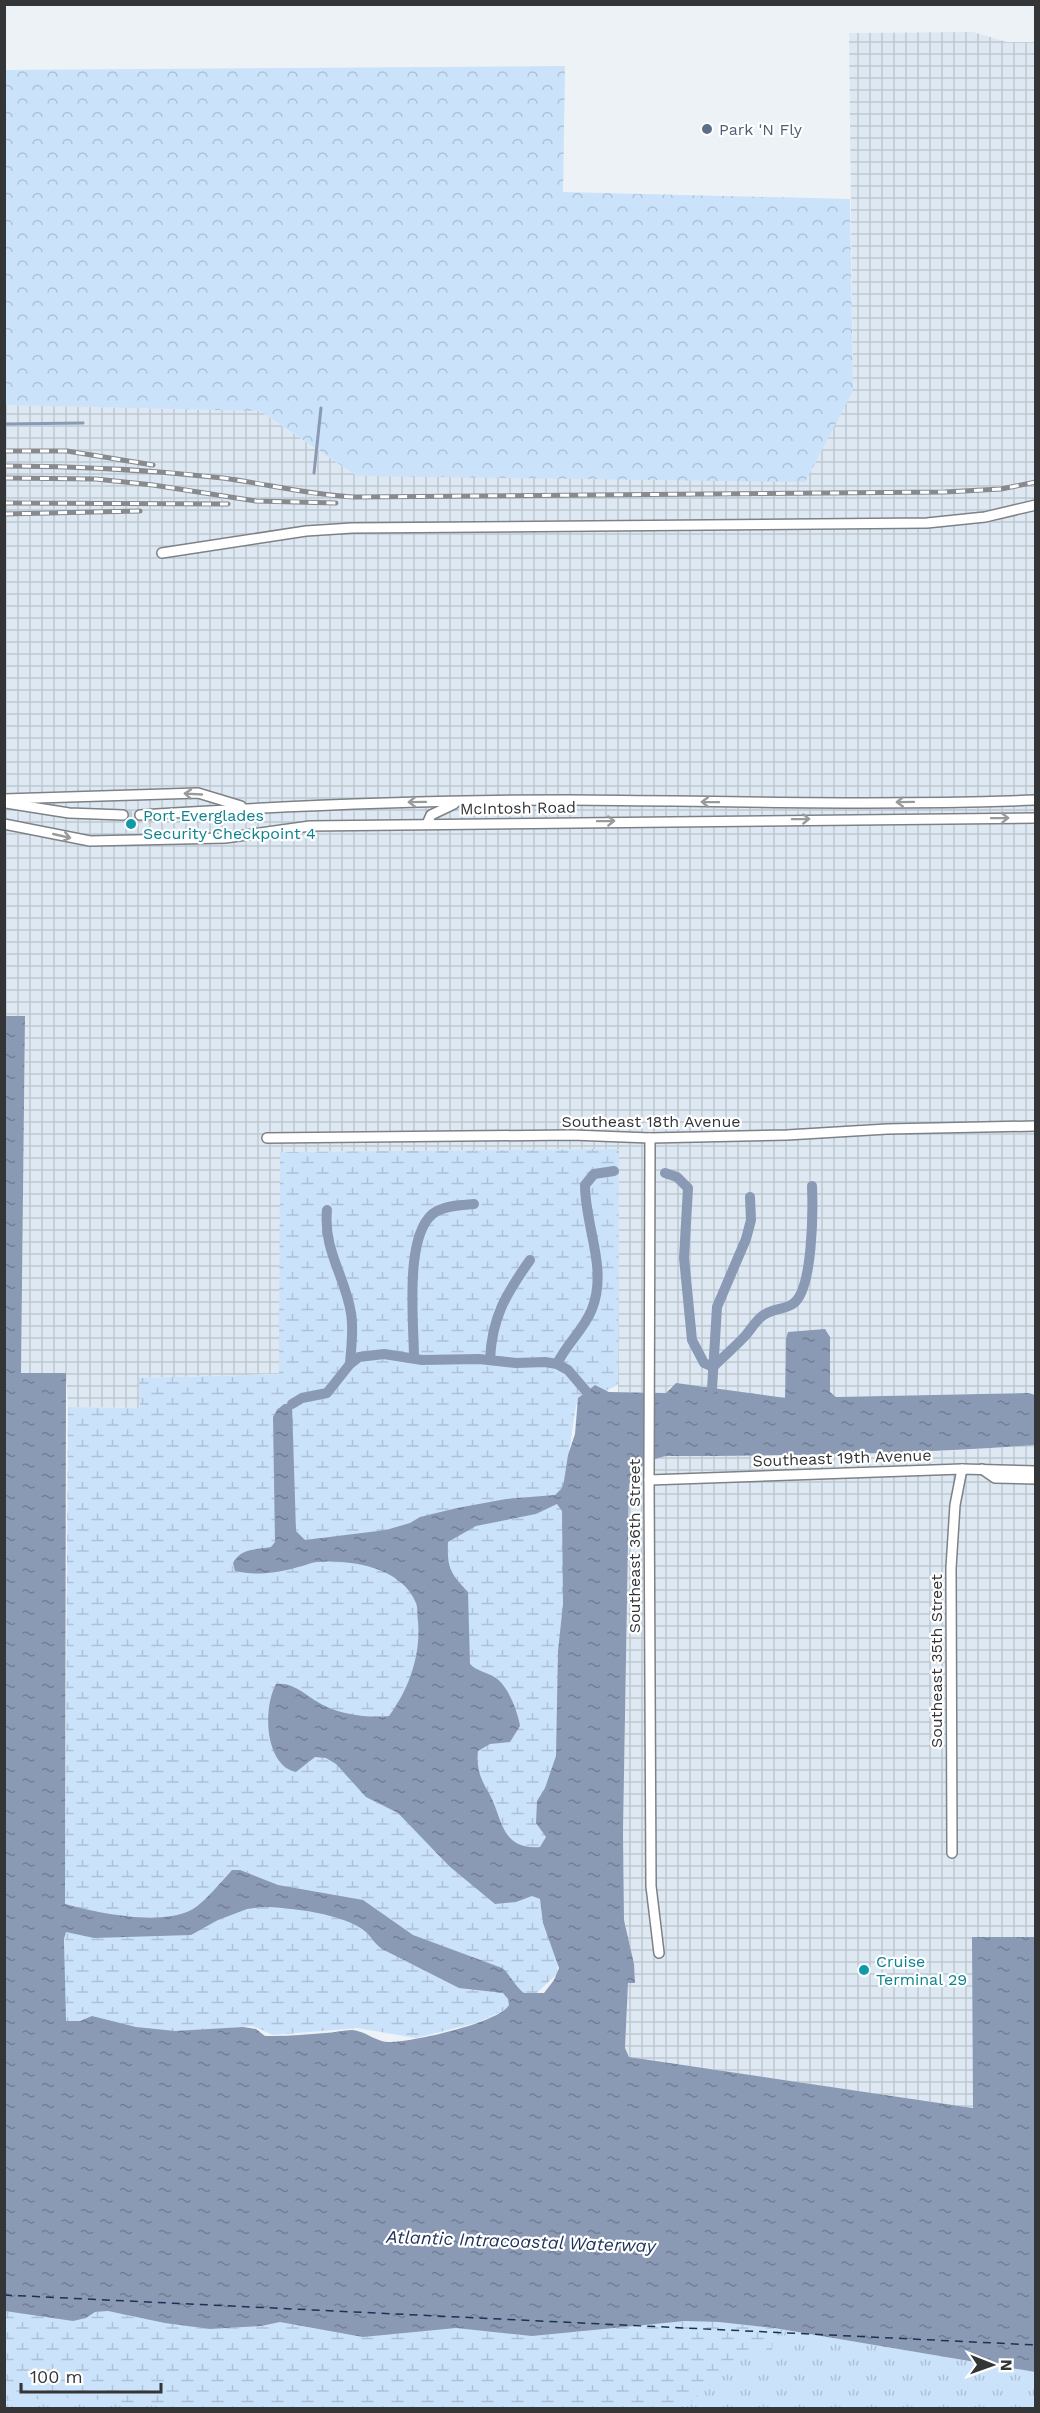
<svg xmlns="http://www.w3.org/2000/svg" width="1040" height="2413" viewBox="0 0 1040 2413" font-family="'Work Sans',sans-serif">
	<defs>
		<pattern id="industrial-grid" width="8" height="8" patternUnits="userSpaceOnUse" patternTransform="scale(1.5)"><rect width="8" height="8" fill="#dee8f3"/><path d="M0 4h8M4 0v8" fill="none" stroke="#bfc8d1"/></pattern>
		<pattern id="grass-tufts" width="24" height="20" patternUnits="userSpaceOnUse" patternTransform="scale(1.5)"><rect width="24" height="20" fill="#cae2fa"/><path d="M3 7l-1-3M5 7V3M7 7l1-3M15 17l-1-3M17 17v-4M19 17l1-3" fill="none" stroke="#aec2d7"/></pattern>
		<pattern id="forest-crowns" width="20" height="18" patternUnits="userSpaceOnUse" patternTransform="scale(1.5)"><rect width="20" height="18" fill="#cae2fa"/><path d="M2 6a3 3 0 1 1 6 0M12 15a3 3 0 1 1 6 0" fill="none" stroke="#aec2d7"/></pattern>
		<pattern id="wetland-marsh" width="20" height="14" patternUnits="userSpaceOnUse" patternTransform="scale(1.5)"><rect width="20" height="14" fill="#cae2fa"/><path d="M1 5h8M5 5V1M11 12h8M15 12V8" fill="none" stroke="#aec2d7"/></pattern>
		<pattern id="water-ripples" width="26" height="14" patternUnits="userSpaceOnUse" patternTransform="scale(1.5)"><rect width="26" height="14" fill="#8a9ab5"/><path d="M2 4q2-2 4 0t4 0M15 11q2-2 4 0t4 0" fill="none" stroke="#717e94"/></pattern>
	</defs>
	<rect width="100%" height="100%" fill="#edf2f7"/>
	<!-- industrial -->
	<g fill="url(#industrial-grid)">
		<polygon points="973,32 1007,42 1035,42 1035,1395 1029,1393 836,1397 830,1392 830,1337 788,1332 786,1338 785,1399 700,1386 671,1386 666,1393 618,1392 619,1149 281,1152 280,1374 140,1378 140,1408 68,1407 66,1373 21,1374 25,1016 5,1016 5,405 260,411 357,476 853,391 849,33"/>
		<polygon points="1035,1445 1035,1937 973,1938 973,2108 629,2057 625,2048 628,1983 635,1983 634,1964 624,1920 623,1832 629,1485 639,1467 653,1459 666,1456 802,1456 947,1451"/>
	</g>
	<!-- grass -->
	<polygon fill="url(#grass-tufts)" points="4,2311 719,2322 774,2328 1035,2372 1035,2408 5,2408"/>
	<!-- forest -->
	<polygon fill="url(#forest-crowns)" points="565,66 563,192 850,199 853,391 805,482 357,476 260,411 5,405 5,70"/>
	<!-- wetland -->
	<g fill="url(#wetland-marsh)">
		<polygon points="619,1149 618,1385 576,1405 566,1472 563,1878 557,1974 531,1998 476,2023 416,2038 357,2028 273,2035 253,2026 165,2033 64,2024 68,1407 140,1408 139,1378 279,1374 280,1152"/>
		<polygon points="5,2311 86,2318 95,2312 108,2311 165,2323 210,2329 261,2326 280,2322 363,2337 456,2328 533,2336 685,2321 719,2322 774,2328 772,2350 743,2354 685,2408 165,2407 74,2397 5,2401"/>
	</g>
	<!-- water -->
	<path fill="url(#water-ripples)" fill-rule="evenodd" d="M5 1016H25L21 1373H66L65 1904C98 1913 167 1928 196 1907 209 1897 221 1882 232 1870H240L278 1885 363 1900 413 1935 502 1968C509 1973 514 1985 524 1993H544L554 1980 559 1968 543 1923 540 1899 532 1896 516 1902 495 1904 449 1866 398 1813 366 1797 336 1764 326 1758 315 1757 296 1772C264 1765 263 1707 276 1684 295 1682 307 1697 323 1705 342 1715 369 1718 389 1716 409 1689 421 1655 418 1621 417 1615 418 1608 416 1603 402 1567 350 1559 316 1562 310 1563 304 1566 298 1567 278 1573 255 1576 235 1571L233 1563C240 1548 256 1550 271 1547L275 1542 273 1417 277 1410 284 1404H292L296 1531 305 1540 386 1530 410 1523 420 1517 457 1508 506 1499 555 1495 562 1488 564 1481 568 1455 575 1434 578 1398 595 1385 609 1392 666 1393 676 1383 785 1398 786 1338 788 1332 825 1329 830 1337V1392L836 1397 1029 1393 1035 1395V1445C912 1454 789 1456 666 1456 644 1461 639 1466 629 1485L623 1832 624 1920 634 1964 635 1983H628L625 2048 629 2057 973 2108 972 1937H1035V2372L774 2328 719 2322 685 2321 532 2336 456 2328 363 2337 280 2322 261 2326 210 2329 165 2323 108 2311 95 2312 86 2318 73 2321 5 2311ZM557 1504 562 1511 563 1604 558 1651 556 1756 545 1788 537 1801 536 1823 546 1837 540 1847C501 1850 503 1820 490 1795 481 1780 476 1769 478 1751L490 1744 510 1742 520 1726C518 1712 508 1686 496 1678 487 1672 478 1672 470 1664L468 1592C450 1573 447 1568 448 1542L476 1526 536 1514ZM262 1907C288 1907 346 1914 366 1932 372 1938 375 1944 382 1949L459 1988 503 1993 508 1999 509 2005C499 2023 409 2043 387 2042 375 2041 365 2031 352 2030 343 2030 334 2033 325 2033 308 2034 291 2036 274 2036H265L256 2029 243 2027 175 2031 136 2027 92 2016 80 2021H66L64 1939 66 1932 94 1938 191 1935 218 1920 247 1909Z"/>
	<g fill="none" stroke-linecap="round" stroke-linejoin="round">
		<!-- stream -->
		<g stroke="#8a9ab5" stroke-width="3">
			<polyline points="4,424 83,423"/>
			<polyline points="314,473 321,408"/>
		</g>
		<!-- canal -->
		<g stroke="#8a9ab5" stroke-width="10">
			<path d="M665 1173 677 1177 688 1188 684 1258 692 1340 704 1363 713 1367C724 1356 736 1346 746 1335 751 1329 755 1322 761 1317 771 1308 786 1310 794 1303 813 1288 813 1210 812 1186"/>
			<path d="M327 1210C323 1250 345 1276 351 1313 354 1330 351 1348 350 1364"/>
			<path d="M414 1358C414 1323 403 1229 437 1211 448 1205 462 1205 474 1204"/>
			<path d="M490 1359C492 1317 506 1294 530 1260"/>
			<path d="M557 1364C566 1344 584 1330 592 1309 608 1268 585 1227 585 1185L594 1174 614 1171"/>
			<polyline points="712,1389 717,1307 746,1239 751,1220 750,1197"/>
			<polyline points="292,1404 302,1398 327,1393 350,1364 359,1357 384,1354 422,1360 479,1359 516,1363 545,1362 557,1364 568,1370 586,1391"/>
		</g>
		<!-- ferry -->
		<polyline stroke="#1c3157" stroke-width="1.5" stroke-dasharray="8 6" stroke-linecap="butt" points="4,2295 1036,2345"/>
		<!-- minor-tunnel -->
		<polyline stroke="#c8ccd1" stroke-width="9" stroke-dasharray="9 4.5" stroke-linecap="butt" points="123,815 140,815"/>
		<defs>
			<g id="minor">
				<polyline points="162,553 306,531 352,528 927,523 985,517 1036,505"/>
				<polyline points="4,799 198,793 241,806"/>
				<polyline points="6,803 69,813 123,815"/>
				<path d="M140 815C283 806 426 800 569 800 725 801 880 806 1036 800"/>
				<polyline points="4,824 90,841 225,838 310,826 1036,818"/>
				<polyline points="427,824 431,815 454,804"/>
				<polyline points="267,1138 572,1135 650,1138 787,1135 887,1129 1036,1126"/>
				<polyline points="650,1138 649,1480 651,1886 659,1953"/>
				<polyline points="982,1469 995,1478 1036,1479"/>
				<polyline points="649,1480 962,1469 1036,1471"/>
				<polyline points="952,1853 951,1568 955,1505 962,1469"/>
			</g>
		</defs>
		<!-- minor casing -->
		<use href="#minor" stroke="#7d8287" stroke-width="12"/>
		<!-- minor -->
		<use href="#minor" stroke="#fff" stroke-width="9"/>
		<defs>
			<g id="rail">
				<polyline points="4,451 67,451 153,465"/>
				<path d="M4 466C77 466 151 470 223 478 267 484 310 495 354 497L945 492 1001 489 1036 482"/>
				<polyline points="4,478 96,479 153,485 256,501 336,503"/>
				<polyline points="4,503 228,504"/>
				<polyline points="4,514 140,511"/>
			</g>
		</defs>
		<!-- rail casing -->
		<use href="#rail" stroke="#878a8e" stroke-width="5"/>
		<!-- rail -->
		<use href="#rail" stroke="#fff" stroke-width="3" stroke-dasharray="9" stroke-linecap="butt"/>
	</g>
	<!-- one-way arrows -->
	<defs><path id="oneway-shaft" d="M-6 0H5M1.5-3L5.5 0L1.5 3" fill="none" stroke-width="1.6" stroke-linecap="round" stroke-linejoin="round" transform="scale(1.5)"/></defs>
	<g stroke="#999a9b">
		<use href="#oneway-shaft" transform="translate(193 794) rotate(-177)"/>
		<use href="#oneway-shaft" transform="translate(417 802) rotate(179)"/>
		<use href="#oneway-shaft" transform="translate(710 802) rotate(-179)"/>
		<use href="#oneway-shaft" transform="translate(905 802) rotate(179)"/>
		<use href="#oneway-shaft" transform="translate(1000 818) rotate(-1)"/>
		<use href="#oneway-shaft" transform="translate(801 819) rotate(-1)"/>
		<use href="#oneway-shaft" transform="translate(606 821) rotate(-1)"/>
		<use href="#oneway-shaft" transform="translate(62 836) rotate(13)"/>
	</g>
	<!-- markers -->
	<circle fill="#5c6f8a" stroke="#fff" stroke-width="2" cx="707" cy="129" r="6"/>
	<g fill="#0f9aa8" stroke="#fff" stroke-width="2">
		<circle cx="131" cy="824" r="6"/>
		<circle cx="864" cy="1970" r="6"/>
	</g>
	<g text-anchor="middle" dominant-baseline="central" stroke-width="4.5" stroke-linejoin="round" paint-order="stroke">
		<!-- service labels -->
		<g font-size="16" fill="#4e5e75" stroke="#fff" text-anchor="start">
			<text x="719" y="129">Park 'N Fly</text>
		</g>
		<!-- street labels -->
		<g font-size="16" fill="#333537" stroke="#fff">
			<text transform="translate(518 808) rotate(-1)">McIntosh Road</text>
			<text x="651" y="1121">Southeast 18th Avenue</text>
			<text transform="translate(842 1458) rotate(-2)">Southeast 19th Avenue</text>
			<text transform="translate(634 1546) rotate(-90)">Southeast 36th Street</text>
			<text transform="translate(936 1661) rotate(-90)">Southeast 35th Street</text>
		</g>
		<!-- culture labels -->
		<g font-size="16" fill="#0d838f" stroke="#fff" text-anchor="start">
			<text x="143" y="815">Port Everglades<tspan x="143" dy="18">Security Checkpoint 4</tspan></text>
			<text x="876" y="1961">Cruise<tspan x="876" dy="18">Terminal 29</tspan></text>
		</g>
		<!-- water labels -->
		<g font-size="18" font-style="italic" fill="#1c3157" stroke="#fff">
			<text transform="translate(521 2241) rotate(2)">Atlantic Intracoastal Waterway</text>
		</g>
	</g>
	<!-- border -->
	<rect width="1040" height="2413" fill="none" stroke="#333537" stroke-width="12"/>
	<!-- north arrow -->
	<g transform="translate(992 2365) rotate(91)" stroke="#ffffff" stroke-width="4.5" paint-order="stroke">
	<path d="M0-4.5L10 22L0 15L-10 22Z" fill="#333537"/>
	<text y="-9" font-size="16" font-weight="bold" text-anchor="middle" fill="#333537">N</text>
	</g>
	<!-- scale -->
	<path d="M21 2383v9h140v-9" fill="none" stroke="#333537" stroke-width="3"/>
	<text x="30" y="2383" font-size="18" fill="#333537" stroke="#ffffff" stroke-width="4.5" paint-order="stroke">100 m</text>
</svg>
